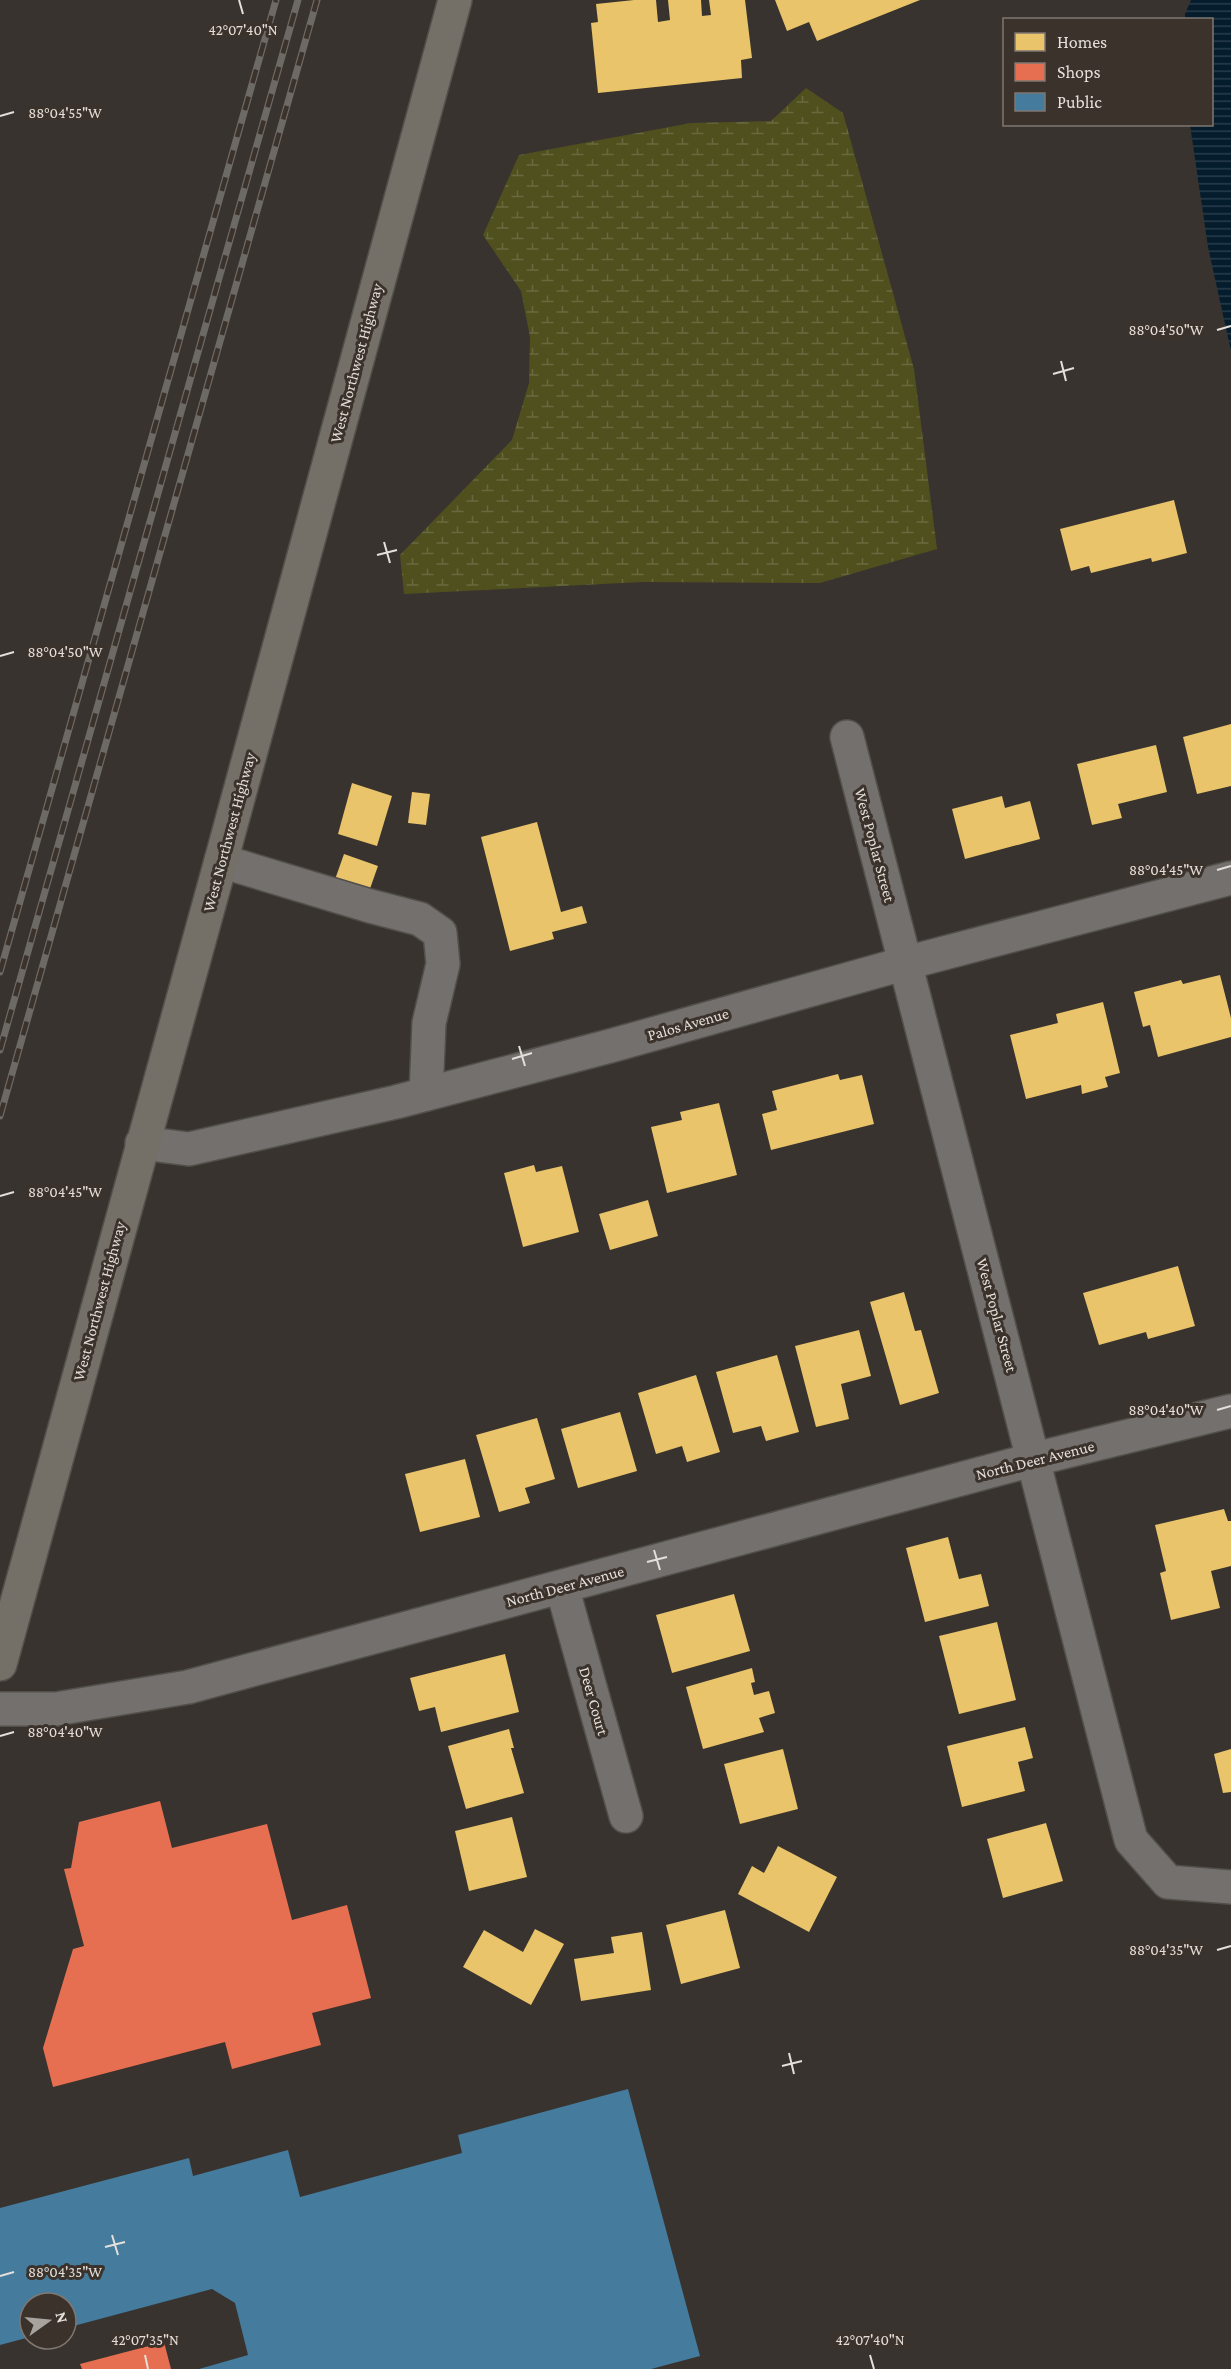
<svg xmlns="http://www.w3.org/2000/svg" width="1231" height="2369" viewBox="0 0 1231 2369" font-family="'Crimson Pro',serif">
	<defs>
		<pattern id="wetland-marsh" width="20" height="14" patternUnits="userSpaceOnUse" patternTransform="scale(1.5)"><rect width="20" height="14" fill="#4f501e"/><path d="M1 5h8M5 5V1M11 12h8M15 12V8" fill="none" stroke="#68693e"/></pattern>
		<pattern id="water-rules" width="6" height="5" patternUnits="userSpaceOnUse" patternTransform="scale(1.5)"><rect width="6" height="5" fill="#051c2d"/><path d="M0 2.5h6" fill="none" stroke="#293d4b"/></pattern>
	</defs>
	<rect width="100%" height="100%" fill="#38332e"/>
	<!-- wetland -->
	<polygon fill="url(#wetland-marsh)" points="806,88 843,113 914,369 937,549 820,583 642,582 404,594 400,555 512,440 529,383 530,337 521,291 483,235 519,155 691,123 771,121"/>
	<!-- water -->
	<polygon fill="url(#water-rules)" points="1191,0 1231,0 1231,351 1208,247 1190,125 1212,124 1212,20 1185,19 1185,14"/>
	<!-- homes -->
	<g fill="#e9c46a">
		<polygon points="634,0 656,0 658,22 670,20 668,0 701,0 702,16 711,15 709,0 745,0 752,58 741,60 742,78 598,93 591,23 598,22 596,4"/>
		<polygon points="775,0 920,0 817,41 809,22 787,31"/>
		<polygon points="1174,500 1187,553 1152,562 1151,558 1091,573 1089,566 1071,571 1060,529"/>
		<polygon points="1231,724 1231,786 1197,794 1183,737"/>
		<polygon points="1156,745 1167,792 1118,804 1122,818 1092,825 1077,764"/>
		<polygon points="352,783 392,796 377,846 338,834"/>
		<polygon points="412,792 430,794 426,825 408,823"/>
		<polygon points="1002,796 1005,808 1030,801 1040,839 965,859 952,809"/>
		<polygon points="537,822 561,912 582,906 587,923 552,932 554,939 510,951 481,837"/>
		<polygon points="344,854 378,866 366,900 332,888"/>
		<polygon points="1220,975 1231,1018 1231,1037 1158,1057 1150,1025 1143,1027 1134,992 1181,980 1183,984"/>
		<polygon points="1103,1002 1120,1073 1105,1077 1108,1087 1082,1094 1081,1085 1026,1099 1010,1035 1058,1023 1056,1014"/>
		<polygon points="838,1074 840,1080 862,1075 874,1124 771,1150 762,1114 777,1110 772,1091"/>
		<polygon points="719,1103 737,1175 667,1193 651,1127 682,1120 680,1112"/>
		<polygon points="534,1165 536,1172 562,1166 579,1232 523,1247 504,1173"/>
		<polygon points="648,1200 658,1236 610,1250 599,1214"/>
		<polygon points="1178,1266 1195,1326 1148,1339 1146,1332 1099,1345 1083,1293"/>
		<polygon points="904,1292 915,1331 921,1330 939,1393 900,1405 870,1302"/>
		<polygon points="859,1330 871,1376 841,1384 849,1419 816,1427 795,1346"/>
		<polygon points="777,1355 799,1432 766,1441 761,1426 733,1433 716,1372"/>
		<polygon points="696,1375 720,1452 687,1462 682,1446 656,1454 638,1393"/>
		<polygon points="620,1412 637,1471 578,1488 561,1429"/>
		<polygon points="537,1418 555,1479 525,1488 530,1503 499,1512 476,1435"/>
		<polygon points="465,1459 480,1517 420,1532 405,1474"/>
		<polygon points="1224,1509 1228,1521 1231,1521 1231,1566 1211,1571 1220,1608 1171,1620 1160,1573 1166,1571 1155,1525"/>
		<polygon points="948,1537 959,1579 981,1574 989,1606 925,1622 906,1548"/>
		<polygon points="734,1594 750,1651 672,1673 656,1615"/>
		<polygon points="997,1622 1016,1700 959,1714 939,1636"/>
		<polygon points="505,1654 519,1712 441,1732 435,1707 419,1711 410,1678"/>
		<polygon points="752,1668 755,1682 751,1683 754,1695 769,1691 775,1713 759,1718 764,1732 703,1749 686,1687"/>
		<polygon points="1025,1727 1033,1758 1018,1762 1025,1791 962,1807 947,1746"/>
		<polygon points="509,1729 514,1748 511,1748 524,1793 466,1809 448,1746"/>
		<polygon points="783,1749 798,1809 740,1824 724,1764"/>
		<polygon points="1231,1749 1231,1792 1223,1793 1214,1754"/>
		<polygon points="512,1817 527,1877 469,1891 455,1831"/>
		<polygon points="1046,1823 1063,1881 1003,1898 987,1839"/>
		<polygon points="778,1846 837,1877 809,1932 738,1894 752,1866 764,1873"/>
		<polygon points="725,1910 740,1968 681,1984 666,1925"/>
		<polygon points="535,1929 564,1944 531,2005 463,1967 484,1930 523,1952"/>
		<polygon points="642,1932 651,1990 581,2001 574,1959 614,1953 611,1937"/>
	</g>
	<!-- shops -->
	<g fill="#e76f51">
		<polygon points="160,1801 172,1848 267,1824 292,1920 347,1905 371,1998 312,2013 321,2045 232,2069 225,2042 53,2087 43,2048 73,1949 84,1946 64,1869 71,1868 79,1822"/>
		<polygon points="164,2342 171,2369 82,2369 80,2364"/>
	</g>
	<!-- public -->
	<polygon fill="#457b9d" points="628,2089 700,2356 651,2369 199,2369 248,2355 235,2303 212,2289 66,2328 66,2303 30,2303 30,2337 0,2345 0,2208 189,2158 193,2176 288,2150 300,2197 462,2153 458,2135"/>
	<g fill="none" stroke-linecap="round" stroke-linejoin="round">
		<defs>
			<g id="minor">
				<polyline points="847,737 1131,1840 1168,1882 1231,1887"/>
				<polyline points="221,861 370,906 420,919 440,933 443,964 429,1023 426,1094"/>
				<polyline points="142,1143 189,1149 396,1102 610,1046 906,963 1231,878"/>
				<polyline points="562,1587 626,1816"/>
				<polyline points="0,1709 56,1709 188,1687 1035,1459 1231,1411"/>
			</g>
			<polyline id="major" points="0,1664 221,861 455,0"/>
		</defs>
		<!-- minor casing -->
		<use href="#minor" stroke="#524f4a" stroke-width="36"/>
		<!-- major casing -->
		<use href="#major" stroke="#524f4a" stroke-width="36"/>
		<!-- minor -->
		<use href="#minor" stroke="#74706d" stroke-width="33"/>
		<!-- major -->
		<use href="#major" stroke="#757067" stroke-width="33"/>
		<defs>
			<g id="rail">
				<polyline points="0,972 276,0"/>
				<polyline points="0,1050 298,0"/>
				<polyline points="0,1116 317,0"/>
			</g>
		</defs>
		<!-- rail casing -->
		<use href="#rail" stroke="#6d6965" stroke-width="7"/>
		<!-- rail -->
		<use href="#rail" stroke="#3b322b" stroke-width="4.5" stroke-dasharray="14" stroke-linecap="butt"/>
	</g>
	<!-- ticks -->
	<path fill="none" stroke="#e4dfda" stroke-width="2" d="M239 0 243 14M0 116 14 112M1217 330 1231 326M1061 361 1066 381M1053 374 1074 368M384 542 390 563M377 555 397 550M0 656 14 652M1217 870 1231 866M519 1046 525 1066M512 1059 532 1053M0 1196 14 1192M1217 1410 1231 1406M654 1550 660 1570M647 1562 667 1557M0 1736 14 1732M1217 1950 1231 1946M789 2053 794 2074M782 2066 802 2061M112 2235 118 2255M105 2247 125 2242M0 2276 14 2272M145 2355 148 2369M870 2355 874 2369"/>
	<g text-anchor="middle" dominant-baseline="central" stroke-width="6" stroke-linejoin="round" paint-order="stroke">
		<!-- street labels -->
		<g font-size="16" fill="#e4dfda" stroke="#3b322b">
			<text transform="translate(356 363) rotate(-75)">West Northwest Highway</text>
			<text transform="translate(229 832) rotate(-75)">West Northwest Highway</text>
			<text transform="translate(875 845) rotate(75)">West Poplar Street</text>
			<text transform="translate(688 1024) rotate(-16)">Palos Avenue</text>
			<text transform="translate(99 1301) rotate(-75)">West Northwest Highway</text>
			<text transform="translate(997 1315) rotate(75)">West Poplar Street</text>
			<text transform="translate(1035 1460) rotate(-14)">North Deer Avenue</text>
			<text transform="translate(565 1586) rotate(-15)">North Deer Avenue</text>
			<text transform="translate(594 1701) rotate(74)">Deer Court</text>
		</g>
	</g>
	<g font-size="15" text-anchor="middle" fill="#e4dfda" stroke="#3b322b" stroke-width="6" stroke-linejoin="round" paint-order="stroke">
		<text x="243" y="35">42°07'40"N</text>
		<text x="65" y="118">88°04'55"W</text>
		<text x="1166" y="335">88°04'50"W</text>
		<text x="65" y="657">88°04'50"W</text>
		<text x="1166" y="875">88°04'45"W</text>
		<text x="65" y="1197">88°04'45"W</text>
		<text x="1166" y="1415">88°04'40"W</text>
		<text x="65" y="1737">88°04'40"W</text>
		<text x="1166" y="1955">88°04'35"W</text>
		<text x="65" y="2277">88°04'35"W</text>
		<text x="145" y="2345">42°07'35"N</text>
		<text x="870" y="2345">42°07'40"N</text>
	</g>
	<!-- legend -->
	<rect x="1003" y="18" width="210" height="108" fill="#3b322b" stroke="#7f7771" stroke-width="1.5"/>
	<rect x="1015" y="33" width="30" height="18" fill="#e9c46a" stroke="#7f7771" stroke-width="1.5"/>
	<text x="1057" y="48" font-size="18" fill="#e4dfda">Homes</text>
	<rect x="1015" y="63" width="30" height="18" fill="#e76f51" stroke="#7f7771" stroke-width="1.5"/>
	<text x="1057" y="78" font-size="18" fill="#e4dfda">Shops</text>
	<rect x="1015" y="93" width="30" height="18" fill="#457b9d" stroke="#7f7771" stroke-width="1.5"/>
	<text x="1057" y="108" font-size="18" fill="#e4dfda">Public</text>
	<!-- north arrow -->
	<g transform="translate(48 2321) rotate(75)"><circle r="28" fill="#3b322b" stroke="#7f7771" stroke-width="1.5"/>
	<path d="M0-4.5L10 22L0 15L-10 22Z" fill="#a8a39e"/>
	<text y="-9" font-size="16" font-weight="bold" text-anchor="middle" fill="#e4dfda">N</text>
	</g>
</svg>
